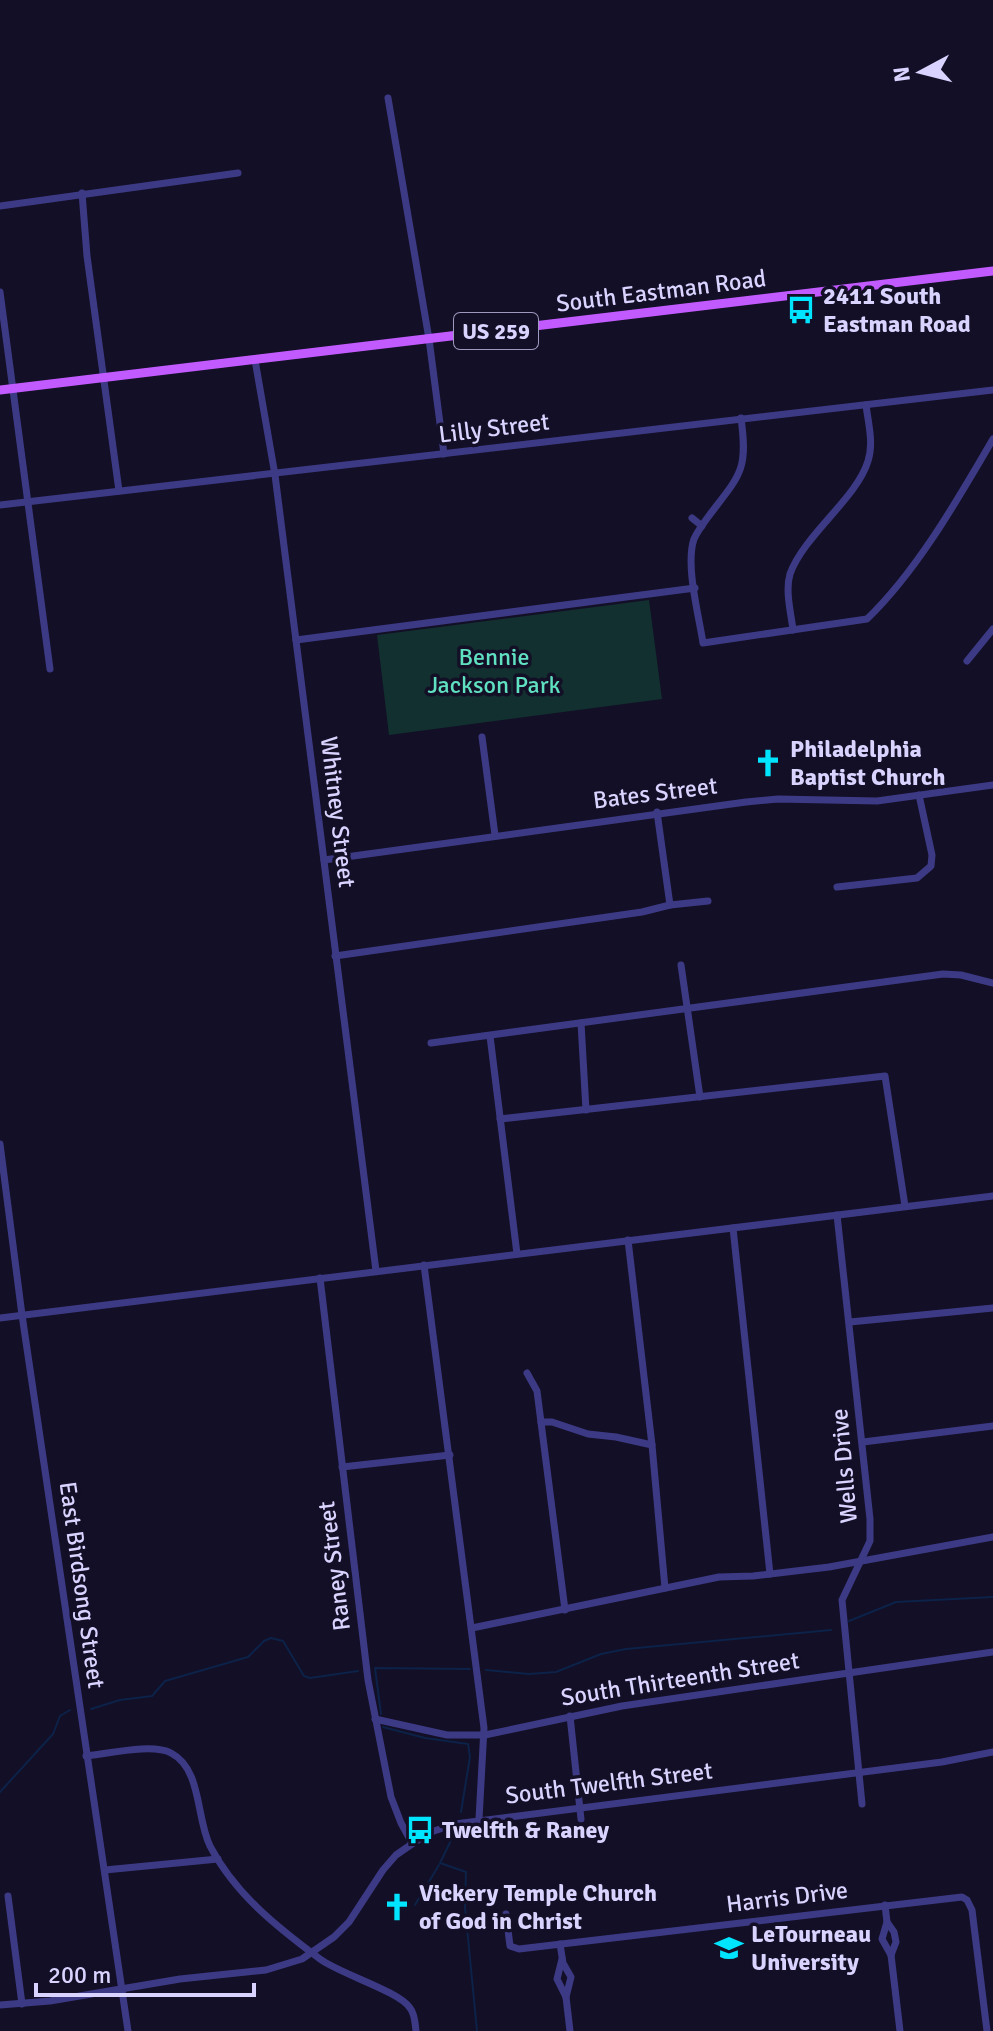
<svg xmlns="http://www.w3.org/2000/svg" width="993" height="2031" viewBox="0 0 993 2031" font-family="Signika,sans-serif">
	<rect width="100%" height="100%" fill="#130f26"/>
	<!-- green -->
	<polygon fill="#12302f" points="649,600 662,699 389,735 377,635"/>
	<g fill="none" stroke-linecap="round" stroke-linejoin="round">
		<!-- stream -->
		<g stroke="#0c2248" stroke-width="2">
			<polyline points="849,1621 896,1602 993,1597"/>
			<polyline points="486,1670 529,1674 556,1672 601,1654 626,1649 831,1630"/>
			<polyline points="91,1709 120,1700 152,1696 165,1681 248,1657 264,1641 271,1638 283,1641 304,1676 310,1678 358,1671"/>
			<polyline points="381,1714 375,1668 470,1669"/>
			<polyline points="383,1727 425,1738 468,1744 470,1757 461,1812"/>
			<polyline points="0,1792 53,1734 60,1716 70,1710"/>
			<polyline points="454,1834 440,1863 466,1872 465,1907 477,2031"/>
			<polyline points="415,1905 439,1865"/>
		</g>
		<!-- minor -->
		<g stroke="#3d3a85" stroke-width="7">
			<polyline points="388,98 429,339 444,454"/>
			<polyline points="82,193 87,256 119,491"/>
			<polyline points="0,206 238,173"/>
			<polyline points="0,292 50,669"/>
			<polyline points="255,360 275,475 376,1271"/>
			<path d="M741 418C748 469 741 474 711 513 705 521 698 530 694 539 685 565 699 616 703 643L867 619C917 571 958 499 993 439"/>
			<polyline points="0,505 993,390"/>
			<polyline points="692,518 702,526"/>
			<path d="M793 630C791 613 785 591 790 574 804 535 857 498 868 461 874 443 868 422 866 405"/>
			<polyline points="296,640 695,588"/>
			<polyline points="967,661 993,629"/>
			<polyline points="482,737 495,835"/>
			<polyline points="657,812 670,905"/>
			<polyline points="324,860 746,802 778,799 877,801 993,785"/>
			<polyline points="837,887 917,878 931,866 932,855 919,795"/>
			<polyline points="335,956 642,912 670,905 708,901"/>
			<polyline points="681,965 700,1097"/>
			<polyline points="581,1023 586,1110"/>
			<polyline points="490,1036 517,1254"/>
			<polyline points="431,1043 943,974 961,975 993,983"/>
			<polyline points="500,1119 885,1076 905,1206"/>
			<polyline points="0,1144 22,1315 128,2031"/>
			<polyline points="837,1215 870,1519 870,1541 842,1600 862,1804"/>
			<polyline points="733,1228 770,1574"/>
			<polyline points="628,1240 652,1445 665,1588"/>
			<polyline points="424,1265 484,1728 479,1819"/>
			<polyline points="320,1278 368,1680 391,1797 401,1823 412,1843"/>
			<polyline points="0,1318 993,1196"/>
			<polyline points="850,1322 993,1308"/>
			<polyline points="527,1373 537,1391 565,1610"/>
			<polyline points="541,1422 552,1422 588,1434 616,1437 652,1445"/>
			<polyline points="863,1442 993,1426"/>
			<polyline points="342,1467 450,1455"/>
			<polyline points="472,1628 719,1577 753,1576 829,1567 993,1537"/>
			<polyline points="570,1716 581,1819"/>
			<polyline points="375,1719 447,1735 485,1735 622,1706 993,1652"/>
			<path d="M86 1756C108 1754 152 1743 171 1753 202 1769 196 1818 210 1846 235 1894 277 1927 320 1959 340 1974 399 1991 410 2008 415 2014 415 2023 416 2031"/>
			<polyline points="105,1870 218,1859"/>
			<polyline points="8,1896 22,2004"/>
			<polyline points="885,1905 887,1922 894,1932 896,1942 891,1955 900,2031"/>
			<polyline points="506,1914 510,1946 519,1949 962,1897 967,1900 972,1910 987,2031"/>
			<polyline points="887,1922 882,1939 891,1955"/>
			<polyline points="560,1944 563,1963 571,1977 566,1997"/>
			<polyline points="562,1959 557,1979 566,1997 570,2031"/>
			<polyline points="0,2005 50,2001 180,1979 266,1970 302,1959 334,1937 349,1922 383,1870 396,1855 428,1833 455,1824 942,1762 993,1752"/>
		</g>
		<!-- major -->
		<polyline stroke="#c25bff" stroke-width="9" points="0,390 993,271"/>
	</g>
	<!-- icons -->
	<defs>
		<symbol id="bus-bare" viewBox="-9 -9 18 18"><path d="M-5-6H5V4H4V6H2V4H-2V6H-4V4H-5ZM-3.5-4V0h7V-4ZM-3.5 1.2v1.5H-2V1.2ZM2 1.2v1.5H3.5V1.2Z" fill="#00e5ff" stroke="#130f26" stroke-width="2.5" paint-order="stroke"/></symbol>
		<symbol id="church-bare" viewBox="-9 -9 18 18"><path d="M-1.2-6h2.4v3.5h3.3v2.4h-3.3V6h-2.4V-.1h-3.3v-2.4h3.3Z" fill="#00e5ff" stroke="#130f26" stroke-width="2.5" paint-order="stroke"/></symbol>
		<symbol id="university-bare" viewBox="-9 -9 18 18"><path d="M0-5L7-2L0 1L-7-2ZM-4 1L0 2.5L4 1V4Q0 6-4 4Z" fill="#00e5ff" stroke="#130f26" stroke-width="2.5" paint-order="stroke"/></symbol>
	</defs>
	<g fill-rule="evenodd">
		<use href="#bus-bare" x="781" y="290" width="40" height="40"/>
		<use href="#church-bare" x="748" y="743" width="40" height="40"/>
		<use href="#bus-bare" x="400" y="1810" width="40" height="40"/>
		<use href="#church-bare" x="377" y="1887" width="40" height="40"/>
		<use href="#university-bare" x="709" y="1928" width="40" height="40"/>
	</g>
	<g text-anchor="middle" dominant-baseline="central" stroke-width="7" stroke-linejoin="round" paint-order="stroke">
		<!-- shield labels -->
		<rect fill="#130f26" stroke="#9e99be" stroke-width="2" x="454" y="313" width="84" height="36" rx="6"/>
		<g font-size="22" font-weight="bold" fill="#d9d4ff">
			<text x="496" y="331">US 259</text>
		</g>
		<!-- street labels -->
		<g font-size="24" fill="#d9d4ff" stroke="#130f26">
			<text transform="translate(661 291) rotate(-7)">South Eastman Road</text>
			<text transform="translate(494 428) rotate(-7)">Lilly Street</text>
			<text transform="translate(655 793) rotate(-7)">Bates Street</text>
			<text transform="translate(338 812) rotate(83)">Whitney Street</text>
			<text transform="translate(844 1466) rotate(-95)">Wells Drive</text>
			<text transform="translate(334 1566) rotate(-97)">Raney Street</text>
			<text transform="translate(82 1585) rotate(82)">East Birdsong Street</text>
			<text transform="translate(680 1679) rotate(-9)">South Thirteenth Street</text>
			<text transform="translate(609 1783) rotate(-7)">South Twelfth Street</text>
			<text transform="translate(787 1897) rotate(-7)">Harris Drive</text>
		</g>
		<!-- poi labels -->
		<g font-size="24" font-weight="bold" fill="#d9d4ff" stroke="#130f26" text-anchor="start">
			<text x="823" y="296">2411 South<tspan x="823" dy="28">Eastman Road</tspan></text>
			<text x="790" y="749">Philadelphia<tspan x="790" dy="28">Baptist Church</tspan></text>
			<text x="442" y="1830">Twelfth &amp; Raney</text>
			<text x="419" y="1893">Vickery Temple Church<tspan x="419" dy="28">of God in Christ</tspan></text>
			<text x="751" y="1934">LeTourneau<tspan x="751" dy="28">University</tspan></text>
		</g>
		<!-- park labels -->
		<g font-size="24" fill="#5fe0c0" stroke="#130f26">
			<text x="494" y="657">Bennie<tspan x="494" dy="28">Jackson Park</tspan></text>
		</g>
	</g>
	<!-- north arrow -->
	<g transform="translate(921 72) rotate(263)" stroke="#130f26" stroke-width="6" paint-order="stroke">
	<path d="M0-6L14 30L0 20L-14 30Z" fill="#d9d4ff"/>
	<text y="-12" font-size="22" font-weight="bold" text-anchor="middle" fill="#d9d4ff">N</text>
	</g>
	<!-- scale -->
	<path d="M36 1983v12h218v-12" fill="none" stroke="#d9d4ff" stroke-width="4"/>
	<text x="48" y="1983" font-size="24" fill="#d9d4ff" stroke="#130f26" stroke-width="6" paint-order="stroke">200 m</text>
</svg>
